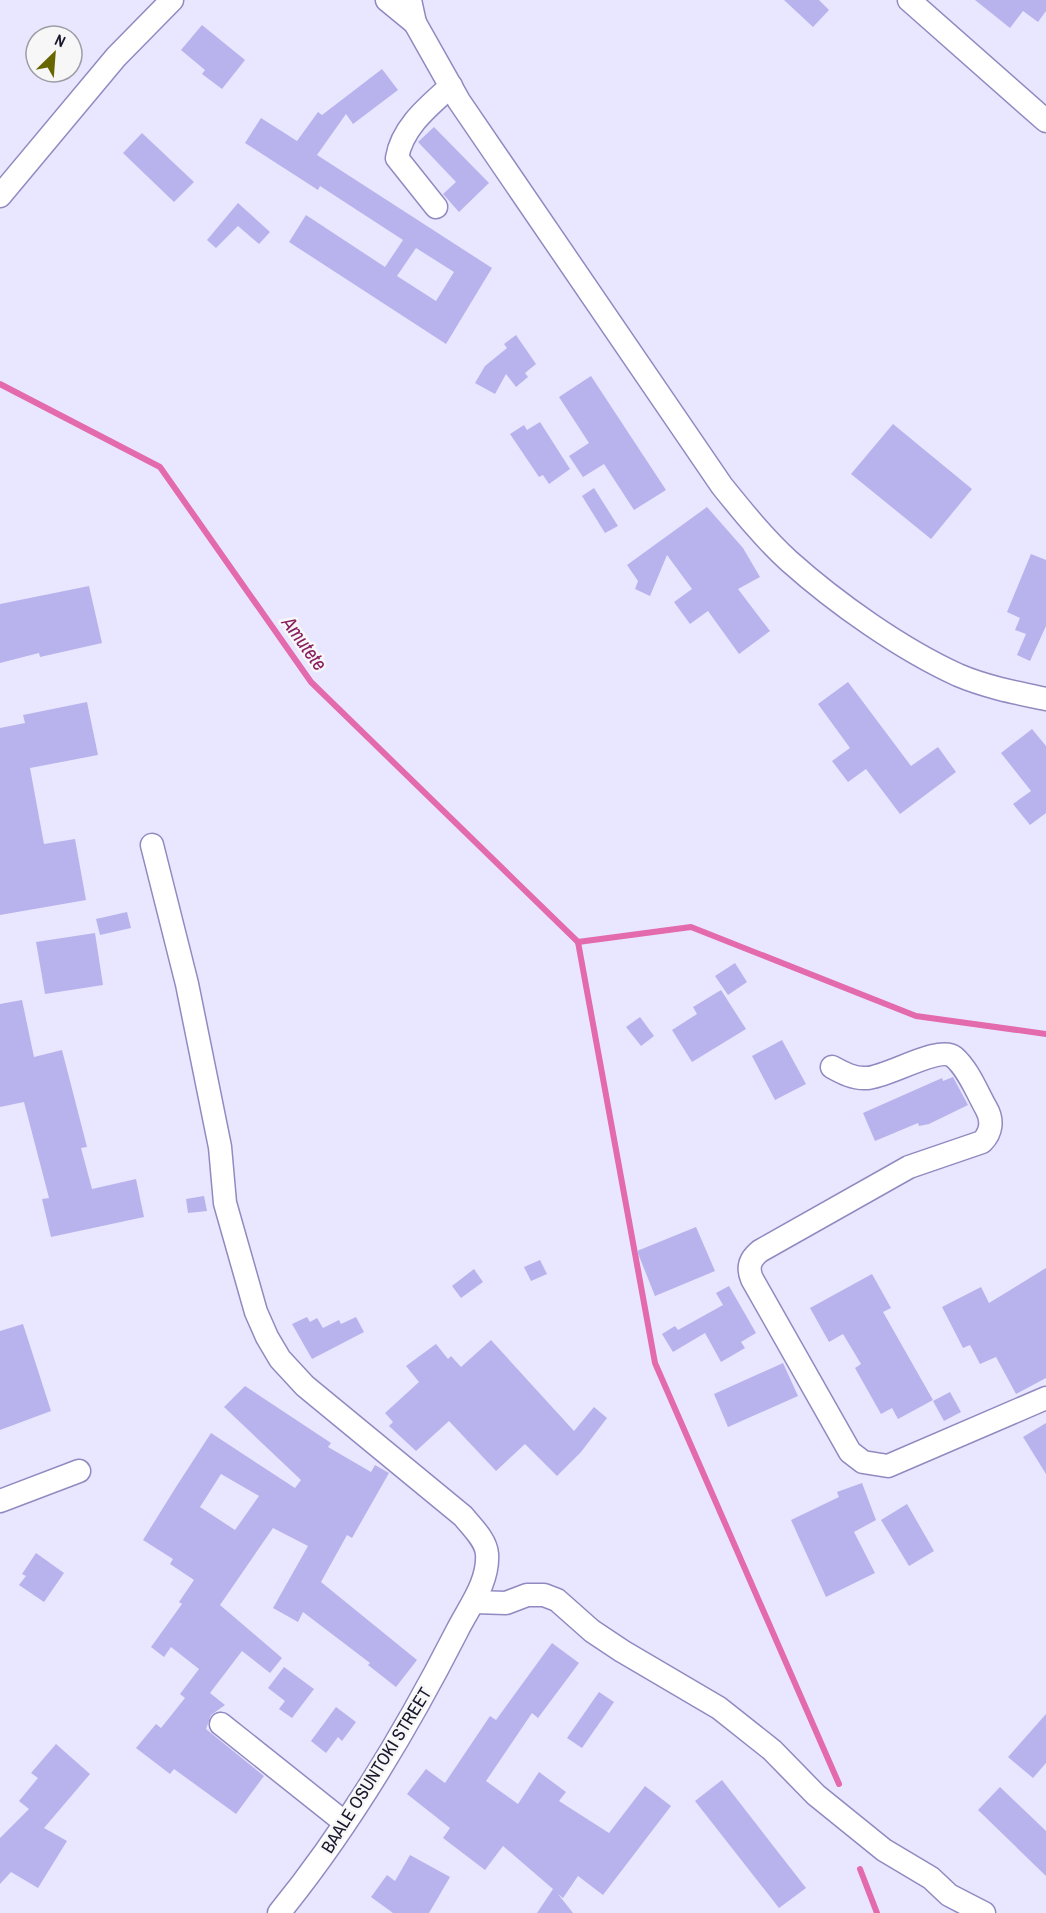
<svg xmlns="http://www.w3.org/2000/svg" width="1046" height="1913" viewBox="0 0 1046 1913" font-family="'Archivo Narrow',sans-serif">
	<rect width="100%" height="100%" fill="#e8e7ff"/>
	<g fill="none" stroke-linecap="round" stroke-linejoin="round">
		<!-- stream -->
		<g stroke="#e36aac" stroke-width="6">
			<polyline points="0,384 160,467 311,682 578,942"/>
			<polyline points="578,942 655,1363 839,1784"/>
			<polyline points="578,942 691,927 916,1016 1046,1034"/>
			<polyline points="860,1869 877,1913"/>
		</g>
	</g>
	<!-- building -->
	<g fill="#b8b3ed" fill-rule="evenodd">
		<polygon points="784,0 819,0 829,10 813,27"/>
		<polygon points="975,0 1046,0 1046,11 1038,22 1023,11 1010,28"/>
		<polygon points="202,25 245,60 222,89 202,74 205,70 181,50"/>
		<path d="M382 69 398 90 353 124 346 114 317 155 492 268 446 344 289 242 306 215 385 267 403 240 320 186 318 190 245 143 261 118 297 141 318 112 322 115ZM416 248 454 272 436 301 397 276Z"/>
		<polygon points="434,127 489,183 459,212 443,194 456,182 418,142"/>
		<polygon points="142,133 194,182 174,202 123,153"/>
		<polygon points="238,203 270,232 259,244 238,226 216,248 207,240"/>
		<polygon points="516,335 536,364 525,373 528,377 516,387 506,374 495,394 475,383 485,366 507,348 504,344"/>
		<polygon points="591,376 666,490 634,510 604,464 583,477 569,456 589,443 559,397"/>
		<polygon points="540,422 570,469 549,484 543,475 539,477 510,434 524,425 527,430"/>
		<polygon points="893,424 972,489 931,539 851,474"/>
		<polygon points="594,488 618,526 605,533 582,496"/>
		<polygon points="707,507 743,548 760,577 738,589 770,631 739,654 708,611 690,624 674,602 692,589 667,555 650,596 635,589 638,581 627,565"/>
		<polygon points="1031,554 1046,560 1046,626 1030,661 1017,655 1026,634 1015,630 1020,618 1007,612"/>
		<polygon points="89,586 102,643 40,657 39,653 0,663 0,604"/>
		<polygon points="848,682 911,766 938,747 956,772 900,814 866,769 848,782 832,761 850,748 818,704"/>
		<polygon points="87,702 98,755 30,768 44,844 75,839 86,900 0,915 0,728 25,723 23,715"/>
		<polygon points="1032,729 1046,746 1046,813 1030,825 1013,804 1031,791 1001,753"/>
		<polygon points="127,912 131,928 100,935 96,919"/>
		<polygon points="95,933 103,985 45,994 36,942"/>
		<polygon points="735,963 747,982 728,995 715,976"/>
		<polygon points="721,990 746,1029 692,1062 672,1030 697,1014 693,1007"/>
		<polygon points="22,1000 34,1057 62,1050 87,1147 81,1148 92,1189 136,1179 144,1217 51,1237 42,1199 49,1198 24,1102 0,1107 0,1004"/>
		<polygon points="640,1017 654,1036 641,1046 626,1027"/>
		<polygon points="782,1040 806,1084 775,1100 752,1056"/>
		<polygon points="953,1077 968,1105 929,1124 919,1126 918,1123 875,1141 863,1113 942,1078 943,1081"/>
		<polygon points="204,1196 207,1211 188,1213 186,1199"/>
		<polygon points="696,1227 715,1271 655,1296 637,1251"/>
		<polygon points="540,1260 547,1274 531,1281 524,1267"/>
		<polygon points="1046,1268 1046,1378 1016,1394 996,1357 980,1364 970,1345 963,1348 942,1307 981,1287 989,1303"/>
		<polygon points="474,1269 483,1282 461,1298 452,1286"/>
		<polygon points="872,1274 891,1308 883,1312 933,1400 898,1419 892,1408 881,1414 855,1368 861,1364 843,1334 829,1342 810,1308"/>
		<polygon points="729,1286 756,1333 741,1342 745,1348 721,1362 705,1333 673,1352 662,1334 675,1326 678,1330 723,1305 716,1293"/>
		<polygon points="307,1317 310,1322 317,1318 323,1328 339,1320 341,1324 356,1317 364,1332 312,1359 292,1324"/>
		<polygon points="23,1324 51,1411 0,1430 0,1331"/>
		<polygon points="491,1340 574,1431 594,1407 607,1418 581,1452 557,1476 525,1444 496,1471 449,1421 416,1451 389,1426 393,1422 385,1413 419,1382 406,1366 436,1344 448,1359 451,1356 461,1367"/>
		<polygon points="783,1363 798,1396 728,1427 714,1394"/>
		<path d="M245 1386 331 1443 328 1447 371 1472 375 1465 389 1473 352 1538 347 1535 321 1582 417 1660 396 1687 368 1665 370 1663 303 1612 298 1622 273 1608 308 1546 273 1528 220 1605 282 1658 270 1673 242 1651 210 1693 225 1705 211 1715 206 1729 264 1776 236 1814 174 1769 170 1774 136 1748 156 1724 161 1728 185 1698 180 1694 199 1669 171 1647 164 1657 151 1647 182 1604 179 1602 194 1580 170 1564 173 1559 143 1540 176 1487 211 1433 295 1488 301 1480 224 1407ZM221 1474 259 1496 235 1530 200 1507Z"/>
		<polygon points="950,1392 961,1412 944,1421 933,1401"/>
		<polygon points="1046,1423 1046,1474 1023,1437"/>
		<polygon points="862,1483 876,1520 854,1532 875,1573 826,1597 791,1520 839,1497 837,1492"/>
		<polygon points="907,1504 934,1551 909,1566 881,1520"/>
		<polygon points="36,1553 64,1573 44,1602 19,1585 26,1576 22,1574"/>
		<polygon points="552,1643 579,1663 538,1718 532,1713 486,1781 518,1804 539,1772 566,1792 559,1801 609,1833 645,1786 671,1806 603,1895 578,1876 563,1898 558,1894 573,1913 537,1913 553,1889 503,1846 485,1870 443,1838 450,1828 407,1794 426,1769 445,1783 490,1716 496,1720"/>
		<polygon points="284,1667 314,1689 292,1718 279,1709 285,1701 268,1688"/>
		<polygon points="599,1692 614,1702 582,1748 567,1738"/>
		<polygon points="336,1707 356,1722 342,1741 338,1737 326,1753 311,1741"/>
		<polygon points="1046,1714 1046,1763 1033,1778 1008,1757"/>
		<polygon points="56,1744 90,1774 44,1828 67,1841 38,1888 11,1872 0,1884 0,1838 29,1809 19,1801 38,1778 31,1773"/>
		<polygon points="722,1780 806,1888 779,1908 695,1801"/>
		<polygon points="1000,1787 1046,1831 1046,1876 978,1810"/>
		<polygon points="410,1855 450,1877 429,1913 393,1913 371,1897 387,1875 395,1881"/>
	</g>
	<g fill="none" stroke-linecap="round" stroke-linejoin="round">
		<defs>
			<g id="minor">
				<polyline points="387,0 415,23"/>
				<path d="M410 0 415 23 459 101 722 486C743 512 764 538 789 561 836 603 901 649 958 675 986 687 1017 693 1046 699"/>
				<polyline points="909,0 1046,121"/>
				<polyline points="0,196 116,57 172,0"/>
				<path d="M436 207 397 158C402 127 429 106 451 86"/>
				<path d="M152 845 187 984 220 1147 225 1203 256 1312 267 1337 280 1359 305 1386 463 1516C472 1527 486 1540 487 1554 489 1582 469 1607 457 1631 407 1729 349 1827 279 1913"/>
				<path d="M832 1067C843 1073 854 1079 867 1078 888 1077 939 1045 954 1057 968 1069 977 1092 986 1108 993 1120 992 1132 982 1142L909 1167 760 1251C750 1259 747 1267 752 1279L850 1452 863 1462 888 1466 1046 1398"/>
				<polyline points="0,1501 79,1471"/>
				<polyline points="474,1602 506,1603 527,1595 544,1595 557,1600 592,1631 622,1651 719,1708 772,1750 816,1795 884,1850 931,1878 949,1895 984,1913"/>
				<polyline points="221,1724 344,1822"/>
			</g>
		</defs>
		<!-- minor casing -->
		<use href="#minor" stroke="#908ac1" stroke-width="25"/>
		<!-- minor -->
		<use href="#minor" stroke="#fff" stroke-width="22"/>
	</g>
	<g text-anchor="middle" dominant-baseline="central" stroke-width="5" stroke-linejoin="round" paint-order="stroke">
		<!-- street labels -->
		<g font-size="18" fill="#19172c" stroke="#f7f7f7">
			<text transform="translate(376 1770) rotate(-58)">BAALE OSUNTOKI STREET</text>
		</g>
		<!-- water labels -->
		<g font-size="20" font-style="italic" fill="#8a1d5f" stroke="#f7f7f7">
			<text transform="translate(305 643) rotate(54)">Amutete</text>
		</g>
	</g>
	<!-- north arrow -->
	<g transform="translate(54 54) rotate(25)"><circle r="28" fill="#f7f7f7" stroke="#9e9da6" stroke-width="1.5"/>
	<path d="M0-4.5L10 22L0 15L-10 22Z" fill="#676600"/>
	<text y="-9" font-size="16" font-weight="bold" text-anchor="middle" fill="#19172c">N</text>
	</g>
</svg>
